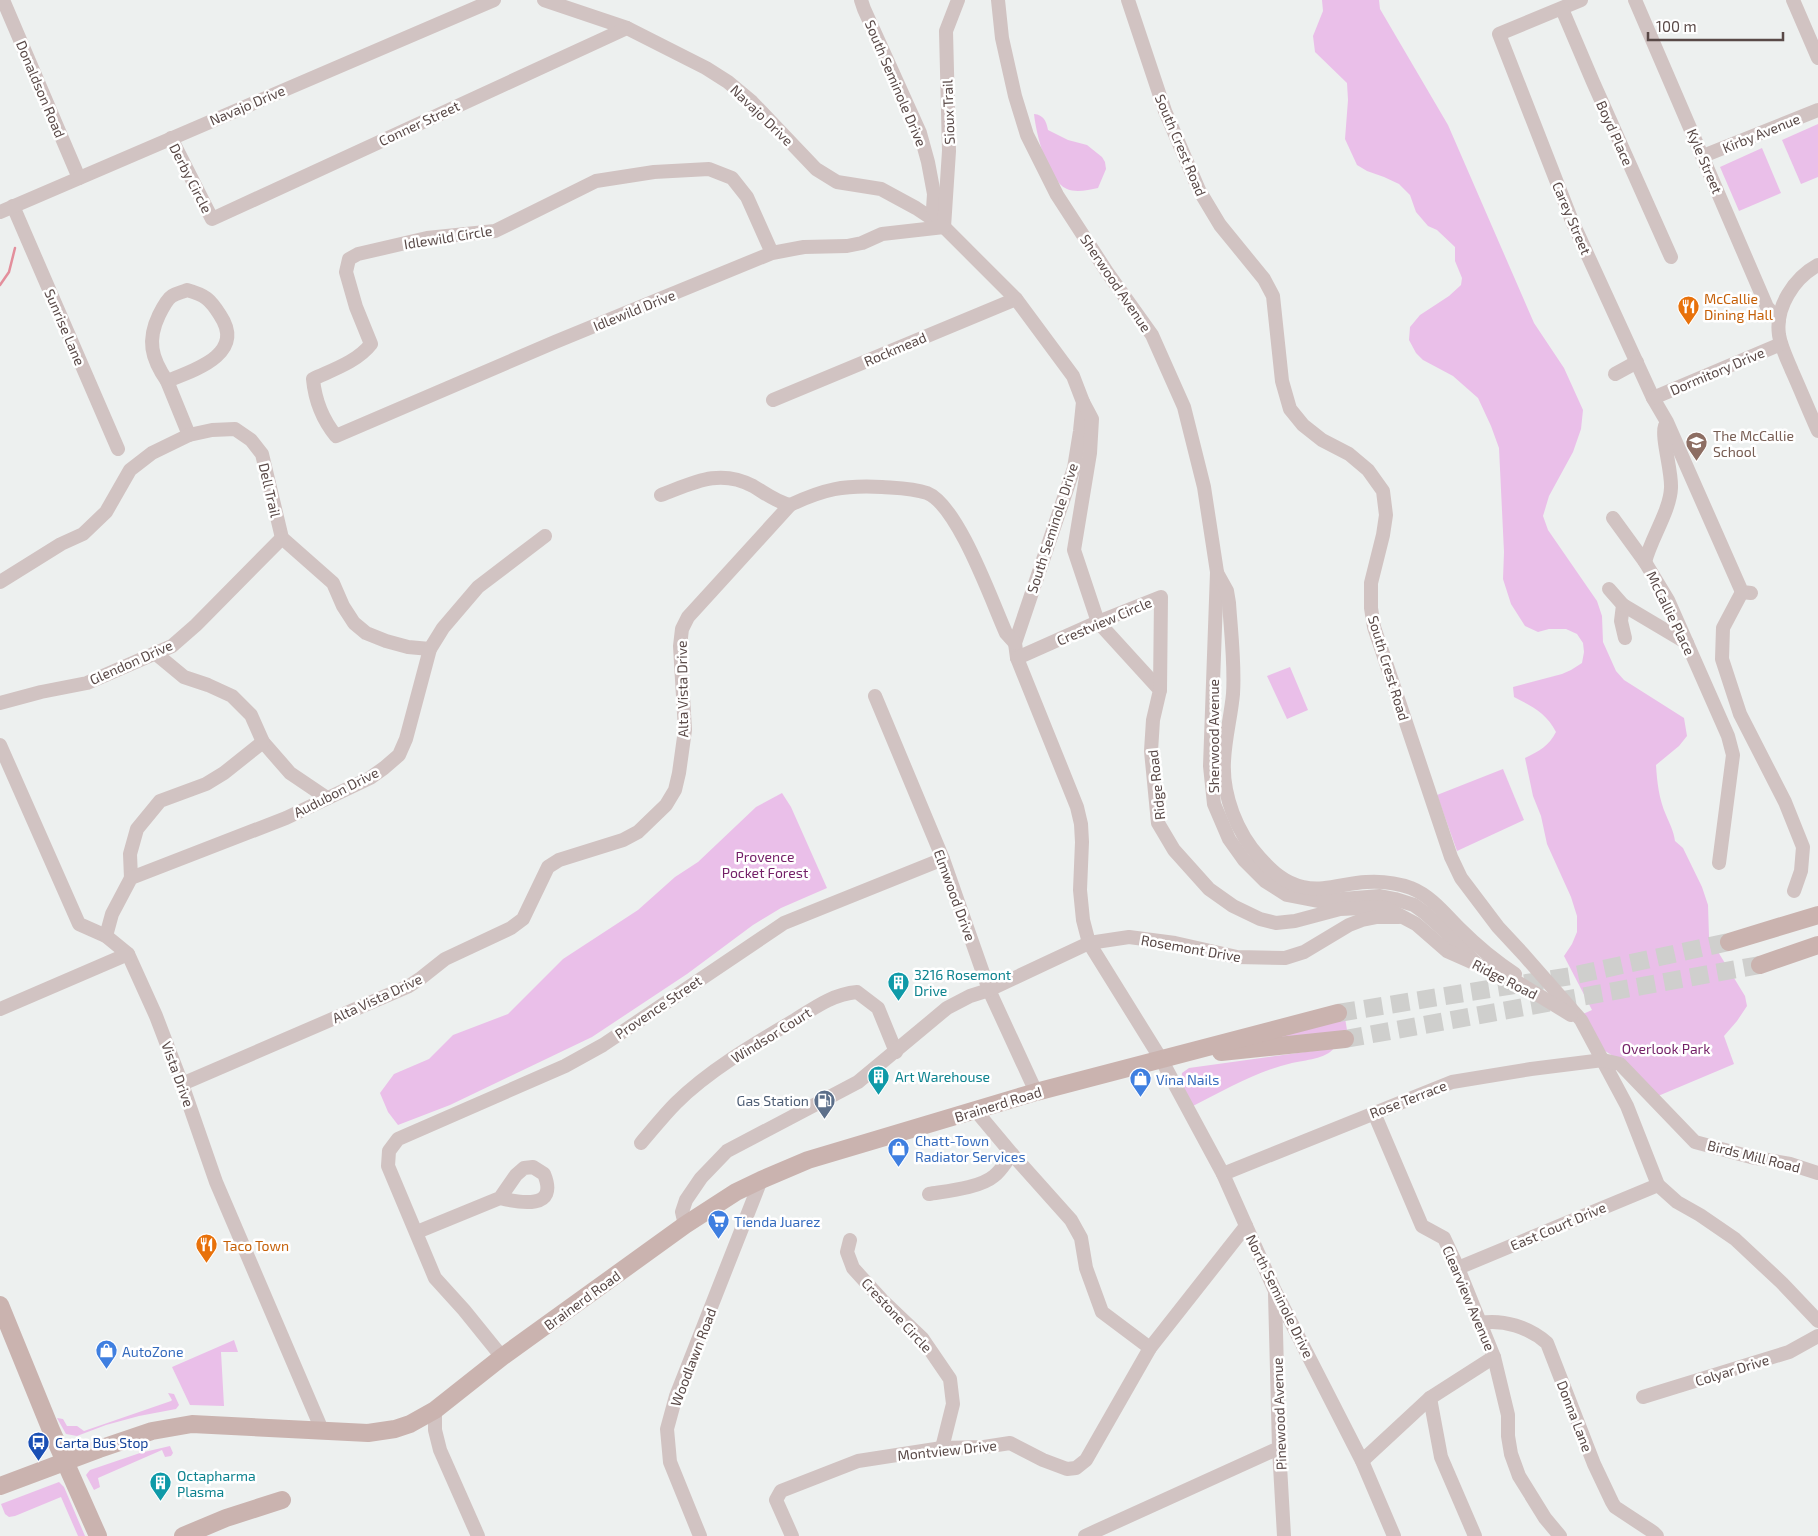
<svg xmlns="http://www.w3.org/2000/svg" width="1818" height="1536" viewBox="0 0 1818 1536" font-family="'Exo 2',sans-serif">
	<rect width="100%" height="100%" fill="#edf0ef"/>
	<!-- green -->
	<g fill="#eabfe9">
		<path d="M1322 0H1379L1380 9 1448 125 1534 323 1564 368 1583 410 1581 429 1573 452 1549 496 1543 516 1548 530 1597 601 1602 616 1603 642 1616 671 1624 680 1684 718 1687 736 1679 746 1656 765C1657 782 1659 799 1666 815 1670 825 1673 829 1675 841L1683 848 1702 887 1708 905 1709 937 1745 996 1747 1006 1737 1021 1724 1036 1734 1064 1658 1096 1618 1059 1605 1051 1583 1014 1592 1010 1564 956 1572 944 1577 932V916L1571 897 1547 844 1541 816 1533 796 1525 758C1539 751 1549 746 1556 732 1546 713 1533 707 1514 697L1513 687 1562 674 1571 670 1582 663 1584 652 1583 643 1577 634 1566 629H1549L1538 632 1525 626 1511 604 1503 579 1504 552 1499 448 1491 426 1478 398 1453 376 1423 360 1416 353 1409 340 1410 327 1420 315 1449 296 1461 285 1462 278 1455 261V247L1437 230 1428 226 1416 212 1410 195 1399 184 1384 177 1367 171 1357 165 1345 139 1348 100 1347 83 1315 52 1313 36 1323 11Z"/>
		<path d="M1034 114C1044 115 1046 121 1048 130L1068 140 1087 145 1102 157 1105 162 1106 169 1098 188C1088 190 1076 193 1067 189 1047 180 1036 133 1034 114Z"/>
		<polygon points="1818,124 1818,177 1801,184 1782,140"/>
		<polygon points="1762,148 1781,193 1739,211 1720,167"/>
		<polygon points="1290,667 1308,710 1287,719 1267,676"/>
		<polygon points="1503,769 1524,820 1457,851 1437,795"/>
		<polygon points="782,793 791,807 827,888 781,908 753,925 687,974 592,1037 450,1105 398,1125 388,1112 380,1093 394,1074 429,1059 453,1035 508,1014 563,959 638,910 675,877 698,862 756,807"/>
		<polygon points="1345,1018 1347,1030 1335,1033 1278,1038 1277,1036 1323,1021"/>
		<path d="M1334 1048C1326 1059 1305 1060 1292 1063 1257 1071 1225 1090 1193 1106L1181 1082 1182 1073 1189 1068Z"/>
		<polygon points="234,1340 238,1352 221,1352 224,1406 190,1405 172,1367"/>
		<polygon points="168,1393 174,1394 179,1405 176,1409 139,1416 106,1425 77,1436 66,1434 57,1418 63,1419 67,1426 77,1426 84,1431 171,1401 172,1400"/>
		<polygon points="170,1446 173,1453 171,1456 165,1457 162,1450 98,1478 100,1487 94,1490 86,1475 90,1470 140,1453"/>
		<polygon points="59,1482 64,1487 85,1536 78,1536 61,1497 15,1516 9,1517 5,1514 1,1504"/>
	</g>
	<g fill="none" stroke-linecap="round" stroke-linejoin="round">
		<!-- stream -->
		<polyline stroke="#e38f9c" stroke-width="2.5" points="0,285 9,272 15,248"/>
		<!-- major-tunnel -->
		<g stroke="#cfcfcd" stroke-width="18" stroke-dasharray="18 9" stroke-linecap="butt">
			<polyline points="1338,1013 1571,976 1729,942"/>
			<polyline points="1345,1039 1760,965"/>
		</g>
		<!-- minor -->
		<g stroke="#d1c3c2" stroke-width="14">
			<polyline points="3,0 79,178"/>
			<polyline points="544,0 627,28 706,68 728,82 752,102 816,169 837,182 881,189 916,208 940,224"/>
			<polyline points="861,0 864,9 920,133 928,162 934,194 933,209 944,227 1016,299 1073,376 1083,402 1080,431 1074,468 1015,643 1017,658 1077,807 1081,824 1082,842 1080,890 1083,920 1089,943 1161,1059 1223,1174 1275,1291 1362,1461 1394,1536"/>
			<polyline points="998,0 1002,38 1015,96 1027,135 1057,195 1107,272 1152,335 1184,407 1204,487 1217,572 1210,766 1214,804 1229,839 1244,860 1265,881 1287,895 1318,901 1380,896 1395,899 1414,905 1425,913 1446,932 1477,964"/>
			<polyline points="1128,0 1165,111 1199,190 1220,225 1264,279 1273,296 1282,381 1290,409 1303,425 1322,440 1349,454 1368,470 1383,491 1386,515 1383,535 1371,583 1371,608 1374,627 1451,857 1461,878 1498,927 1524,955 1581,1020 1627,1106 1658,1185 1677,1202 1700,1215 1735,1239 1782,1283 1818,1321"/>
			<polyline points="1581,0 1499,34 1572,221 1653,398 1667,422 1742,592 1751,593"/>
			<polyline points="1635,0 1767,307 1779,320"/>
			<polyline points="1793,0 1818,58"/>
			<polyline points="1562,9 1593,82 1671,257"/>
			<polyline points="171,138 212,219 627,28"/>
			<polyline points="1703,156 1818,110"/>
			<polyline points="13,206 118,449"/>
			<polyline points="0,212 494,0"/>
			<polyline points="944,227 949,151 946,31 958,0"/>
			<path d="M772 253 747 197 732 178 709 169 654 172 596 181 495 231 427 238 358 254 349 259 346 272 356 307 371 344C357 362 332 370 313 379 315 400 323 420 336 436L555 342 772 253 804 247 847 246 862 243 882 234 944 227"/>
			<path d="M1818 265C1794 278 1775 307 1779 335 1781 347 1787 359 1792 371 1801 391 1809 411 1818 431"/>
			<path d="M187 290C205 295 210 299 220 315 246 354 195 370 167 381 151 358 147 340 159 315 162 309 167 299 172 296 177 293 183 292 187 290Z"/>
			<polyline points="1615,374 1637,362"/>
			<polyline points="167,381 189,435"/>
			<polyline points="1653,398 1781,344"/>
			<polyline points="773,400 1016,299"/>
			<polyline points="1083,402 1092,419 1090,453 1074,550 1098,622 1160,690 1153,720 1151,751 1158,823 1174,850 1209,889 1233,906 1260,919 1276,923 1295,921 1340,909 1384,907 1416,924 1447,951 1517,982 1571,1015"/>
			<path d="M661 495C693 483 719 468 753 486 765 493 776 502 790 505"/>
			<polyline points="1613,518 1645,562 1668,600 1728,736 1733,755 1719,863"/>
			<path d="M1645 562C1651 538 1670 511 1671 488 1672 471 1661 437 1665 426"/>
			<path d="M1217 573 1227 591 1229 603C1231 633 1235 664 1233 694 1231 716 1225 738 1224 761 1222 795 1237 833 1260 858 1272 871 1284 883 1303 887 1324 892 1345 883 1366 882 1381 881 1397 883 1411 888 1431 896 1445 914 1460 929 1477 946 1495 961 1515 974"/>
			<polyline points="0,582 61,544 83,534 106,512 130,470 152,453 189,435 212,430 235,429 251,440 262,454 282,538 333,583 343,606 354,623 366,633 386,641 408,647 430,649"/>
			<polyline points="1609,589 1623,605 1621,621 1625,638"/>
			<polyline points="1742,592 1723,628 1722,659 1740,714 1785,802 1803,847 1801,871 1794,891"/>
			<polyline points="1623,605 1687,643"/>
			<polyline points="155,653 184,677 208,685 232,696 251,715 263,742 290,773 327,798"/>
			<polyline points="1017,658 1098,622 1161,597 1160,690"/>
			<polyline points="875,696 943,859 989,990 1036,1092"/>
			<polyline points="0,703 41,692 87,683 172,646 196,625 282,538"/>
			<polyline points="0,745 79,924 106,936 128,954 156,1016 182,1084 216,1182 322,1430"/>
			<polyline points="131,878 130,854 137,829 160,801 206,784 224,773 263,742"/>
			<polyline points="106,936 112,914 131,878 286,818 370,778 384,768 399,755 406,739 430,649 443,628 478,587 545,536"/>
			<polyline points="0,1009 128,954"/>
			<path d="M182 1084 409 986 421 978 445 959 511 928 523 919 548 867 559 860 623 840 638 832 666 805 675 790 679 773 685 730 680 646 682 629 688 617 790 505C824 489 843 485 882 487 896 488 913 488 927 493 958 505 992 602 1006 633L1015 643"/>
			<polyline points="976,1111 1012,1154 1071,1220 1081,1238 1086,1268 1102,1312 1150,1348"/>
			<polyline points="1374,1113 1422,1226 1444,1238 1458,1268 1494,1357 1508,1415 1508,1436 1511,1454 1519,1476 1545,1518 1560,1536"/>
			<path d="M641 1143C653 1129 664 1115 676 1103 709 1070 756 1043 795 1020 814 1008 833 994 857 992L878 1008 896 1052"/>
			<polyline points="1223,1174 1452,1082 1531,1069 1603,1060 1620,1064 1695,1142 1751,1157 1790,1164 1818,1173"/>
			<path d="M929 1194C947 1191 980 1188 994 1176 1002 1170 1006 1161 1012 1154"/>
			<polyline points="685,1225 682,1212 686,1200 701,1178 727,1151 858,1082 947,1008 970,996 989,990 1089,943 1129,937 1175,943 1237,957 1285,958 1304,952 1349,925 1362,920 1377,917 1399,917"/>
			<path d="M417 1232 500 1198 516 1175 524 1168 533 1167 544 1174C559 1210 520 1203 500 1198"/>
			<polyline points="850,1240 847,1252 853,1268 882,1300 922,1338 950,1379 953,1404 942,1448"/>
			<polyline points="1458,1268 1658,1185"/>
			<polyline points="1275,1294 1279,1448 1284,1536"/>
			<path d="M1480 1323C1503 1319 1529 1327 1547 1343L1594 1464 1612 1502 1615 1507 1653 1532 1657 1536"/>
			<polyline points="502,1357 464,1310 435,1278 388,1166 389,1151 398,1139 565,1066 603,1045 784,923 943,859"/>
			<polyline points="1643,1397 1789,1352 1818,1336"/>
			<polyline points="1430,1398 1441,1457 1475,1536"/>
			<polyline points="435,1410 435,1430 440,1450 478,1536"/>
			<polyline points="1362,1461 1430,1398 1494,1357"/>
			<polyline points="700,1536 670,1462 667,1429 676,1396 761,1180"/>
			<polyline points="792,1536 776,1500 781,1491 858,1461 942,1448 984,1447 1010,1443 1043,1460 1067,1469 1076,1468 1086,1460 1150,1348 1246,1226"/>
			<polyline points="1085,1536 1279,1448"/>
		</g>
		<!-- major -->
		<g stroke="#cab3af" stroke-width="18">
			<polyline points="1729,942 1818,915"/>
			<polyline points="1760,965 1818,945"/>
			<polyline points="1221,1052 1345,1039"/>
			<polyline points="0,1305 51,1430 98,1536"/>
			<polyline points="0,1486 99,1449 152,1431 192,1424 368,1433 395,1429 410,1424 435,1410 502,1357 685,1225 736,1192 761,1180 808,1160 1036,1092 1338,1013"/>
			<polyline points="183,1536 226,1518 282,1500"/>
		</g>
	</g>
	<!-- icons -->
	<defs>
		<symbol id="restaurant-pin" viewBox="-11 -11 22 30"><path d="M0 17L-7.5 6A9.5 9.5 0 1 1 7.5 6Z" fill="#e8710a" stroke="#fff"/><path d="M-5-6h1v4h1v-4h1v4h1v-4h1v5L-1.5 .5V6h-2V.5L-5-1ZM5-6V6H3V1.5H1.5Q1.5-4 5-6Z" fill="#fff"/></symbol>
		<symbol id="school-pin" viewBox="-11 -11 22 30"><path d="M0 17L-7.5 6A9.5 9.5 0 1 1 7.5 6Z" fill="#8d6e63" stroke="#fff"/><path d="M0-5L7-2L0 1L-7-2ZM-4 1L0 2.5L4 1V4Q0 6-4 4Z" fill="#fff"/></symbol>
		<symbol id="building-pin" viewBox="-11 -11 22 30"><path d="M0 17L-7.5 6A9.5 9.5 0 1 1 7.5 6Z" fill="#0f9aa8" stroke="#fff"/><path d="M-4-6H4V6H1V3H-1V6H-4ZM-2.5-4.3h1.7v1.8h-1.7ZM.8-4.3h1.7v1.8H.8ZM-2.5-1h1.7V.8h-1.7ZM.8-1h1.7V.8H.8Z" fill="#fff"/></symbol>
		<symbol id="shop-pin" viewBox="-11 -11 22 30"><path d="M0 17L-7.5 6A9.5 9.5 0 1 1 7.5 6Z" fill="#3f7fe0" stroke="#fff"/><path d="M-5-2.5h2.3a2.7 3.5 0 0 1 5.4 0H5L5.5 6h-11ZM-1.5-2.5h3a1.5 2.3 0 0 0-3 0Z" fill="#fff"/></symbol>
		<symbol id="fuel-pin" viewBox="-11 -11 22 30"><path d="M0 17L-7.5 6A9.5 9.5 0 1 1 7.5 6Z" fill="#5c6f8a" stroke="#fff"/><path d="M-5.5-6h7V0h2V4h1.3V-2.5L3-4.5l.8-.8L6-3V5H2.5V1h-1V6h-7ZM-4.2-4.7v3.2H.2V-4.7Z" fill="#fff"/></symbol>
		<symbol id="supermarket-pin" viewBox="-11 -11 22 30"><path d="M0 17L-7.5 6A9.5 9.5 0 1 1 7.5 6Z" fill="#3f7fe0" stroke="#fff"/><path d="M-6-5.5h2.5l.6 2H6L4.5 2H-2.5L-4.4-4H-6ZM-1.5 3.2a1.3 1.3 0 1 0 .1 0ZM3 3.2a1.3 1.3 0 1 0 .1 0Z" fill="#fff"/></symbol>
		<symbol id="bus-pin" viewBox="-11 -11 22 30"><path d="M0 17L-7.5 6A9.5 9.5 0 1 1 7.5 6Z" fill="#1a4fb4" stroke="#fff"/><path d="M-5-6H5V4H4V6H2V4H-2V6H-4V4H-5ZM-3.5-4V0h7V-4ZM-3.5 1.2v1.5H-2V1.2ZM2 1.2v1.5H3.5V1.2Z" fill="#fff"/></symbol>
	</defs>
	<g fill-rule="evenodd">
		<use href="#restaurant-pin" x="1676" y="294" width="25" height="34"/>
		<use href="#school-pin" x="1684" y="430" width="25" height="34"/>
		<use href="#building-pin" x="886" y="970" width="25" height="34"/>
		<use href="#building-pin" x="866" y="1064" width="25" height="34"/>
		<use href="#shop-pin" x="1128" y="1066" width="25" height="34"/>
		<use href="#fuel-pin" x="812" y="1088" width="25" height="34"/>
		<use href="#shop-pin" x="886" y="1136" width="25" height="34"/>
		<use href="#supermarket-pin" x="706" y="1208" width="25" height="34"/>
		<use href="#restaurant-pin" x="194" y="1232" width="25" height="34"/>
		<use href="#shop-pin" x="94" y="1338" width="25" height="34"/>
		<use href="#bus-pin" x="26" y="1430" width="25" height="34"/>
		<use href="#building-pin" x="148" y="1470" width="25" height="34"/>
	</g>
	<g text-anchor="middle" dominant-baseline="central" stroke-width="5" stroke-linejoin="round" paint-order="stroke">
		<!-- street labels -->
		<g font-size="14" fill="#594947" stroke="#fff">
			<text transform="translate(896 83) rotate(67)">South Seminole Drive</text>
			<text transform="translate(41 89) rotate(67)">Donaldson Road</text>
			<text transform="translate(247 105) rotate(-23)">Navajo Drive</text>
			<text transform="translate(948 112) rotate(-92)">Sioux Trail</text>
			<text transform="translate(762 115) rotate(44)">Navajo Drive</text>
			<text transform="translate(419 123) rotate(-25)">Conner Street</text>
			<text transform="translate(1615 133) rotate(66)">Boyd Place</text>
			<text transform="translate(1761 133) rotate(-22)">Kirby Avenue</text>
			<text transform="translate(1181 145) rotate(67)">South Crest Road</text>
			<text transform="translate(1705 161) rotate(67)">Kyle Street</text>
			<text transform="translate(191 178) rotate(63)">Derby Circle</text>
			<text transform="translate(1572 218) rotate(67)">Carey Street</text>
			<text transform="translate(448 237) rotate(-9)">Idlewild Circle</text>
			<text transform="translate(1116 283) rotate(56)">Sherwood Avenue</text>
			<text transform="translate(634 310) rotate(-22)">Idlewild Drive</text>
			<text transform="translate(65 327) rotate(67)">Sunrise Lane</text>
			<text transform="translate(895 349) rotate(-23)">Rockmead</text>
			<text transform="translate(1717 371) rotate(-23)">Dormitory Drive</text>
			<text transform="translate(270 490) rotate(77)">Dell Trail</text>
			<text transform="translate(1052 528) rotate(-72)">South Seminole Drive</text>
			<text transform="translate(1671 613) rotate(64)">McCallie Place</text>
			<text transform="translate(1104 621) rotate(-23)">Crestview Circle</text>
			<text transform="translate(131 662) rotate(-24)">Glendon Drive</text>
			<text transform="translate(1389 668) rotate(73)">South Crest Road</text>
			<text transform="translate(682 689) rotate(-91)">Alta Vista Drive</text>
			<text transform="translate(1213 736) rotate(-90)">Sherwood Avenue</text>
			<text transform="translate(1156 785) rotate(-96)">Ridge Road</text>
			<text transform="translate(336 792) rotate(-27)">Audubon Drive</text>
			<text transform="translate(955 895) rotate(70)">Elmwood Drive</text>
			<text transform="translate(1191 948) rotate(10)">Rosemont Drive</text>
			<text transform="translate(1505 979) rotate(27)">Ridge Road</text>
			<text transform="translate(377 998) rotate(-25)">Alta Vista Drive</text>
			<text transform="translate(658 1007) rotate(-34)">Provence Street</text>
			<text transform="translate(771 1035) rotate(-32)">Windsor Court</text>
			<text transform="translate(178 1074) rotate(70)">Vista Drive</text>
			<text transform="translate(1408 1099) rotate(-21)">Rose Terrace</text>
			<text transform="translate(998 1104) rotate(-17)">Brainerd Road</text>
			<text transform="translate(1754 1156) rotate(14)">Birds Mill Road</text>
			<text transform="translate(1558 1226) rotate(-23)">East Court Drive</text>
			<text transform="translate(1280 1296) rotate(64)">North Seminole Drive</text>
			<text transform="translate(1469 1298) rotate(67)">Clearview Avenue</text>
			<text transform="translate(582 1300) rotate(-36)">Brainerd Road</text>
			<text transform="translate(897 1315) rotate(47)">Crestone Circle</text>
			<text transform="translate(693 1357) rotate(-69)">Woodlawn Road</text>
			<text transform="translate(1732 1370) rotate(-17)">Colyar Drive</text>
			<text transform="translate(1279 1414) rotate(-92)">Pinewood Avenue</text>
			<text transform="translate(1575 1416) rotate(69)">Donna Lane</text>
			<text transform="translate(947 1450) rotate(-6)">Montview Drive</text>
		</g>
		<!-- food labels -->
		<g font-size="14" fill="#c56008" stroke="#fff" text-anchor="start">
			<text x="1704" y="298">McCallie<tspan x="1704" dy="16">Dining Hall</tspan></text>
			<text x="223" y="1245">Taco Town</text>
		</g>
		<!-- education labels -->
		<g font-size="14" fill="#785e54" stroke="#fff" text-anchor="start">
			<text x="1713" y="435">The McCallie<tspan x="1713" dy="16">School</tspan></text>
		</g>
		<!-- park labels -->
		<g font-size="14" fill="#731f67" stroke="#fff">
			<text x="765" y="856">Provence<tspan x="765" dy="16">Pocket Forest</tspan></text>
			<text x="1666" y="1048">Overlook Park</text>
		</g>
		<!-- culture labels -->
		<g font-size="14" fill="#0d838f" stroke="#fff" text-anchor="start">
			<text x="914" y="974">3216 Rosemont<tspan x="914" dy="16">Drive</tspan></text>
			<text x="895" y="1076">Art Warehouse</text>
			<text x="177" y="1475">Octapharma<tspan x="177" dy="16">Plasma</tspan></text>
		</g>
		<!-- shop labels -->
		<g font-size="14" fill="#366cbe" stroke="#fff" text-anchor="start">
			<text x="1156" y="1079">Vina Nails</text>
			<text x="915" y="1140">Chatt-Town<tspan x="915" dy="16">Radiator Services</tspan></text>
			<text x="734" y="1221">Tienda Juarez</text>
			<text x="122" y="1351">AutoZone</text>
		</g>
		<!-- service labels -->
		<g font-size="14" fill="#4e5e75" stroke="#fff" text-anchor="end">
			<text x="809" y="1100">Gas Station</text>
		</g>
		<!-- transit labels -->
		<g font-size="14" fill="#164399" stroke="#fff" text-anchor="start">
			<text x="55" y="1442">Carta Bus Stop</text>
		</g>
	</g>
	<!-- scale -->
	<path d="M1648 32v8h135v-8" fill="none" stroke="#594947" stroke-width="2.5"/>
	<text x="1656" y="32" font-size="15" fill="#594947" stroke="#ffffff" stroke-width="4" paint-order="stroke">100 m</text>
</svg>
